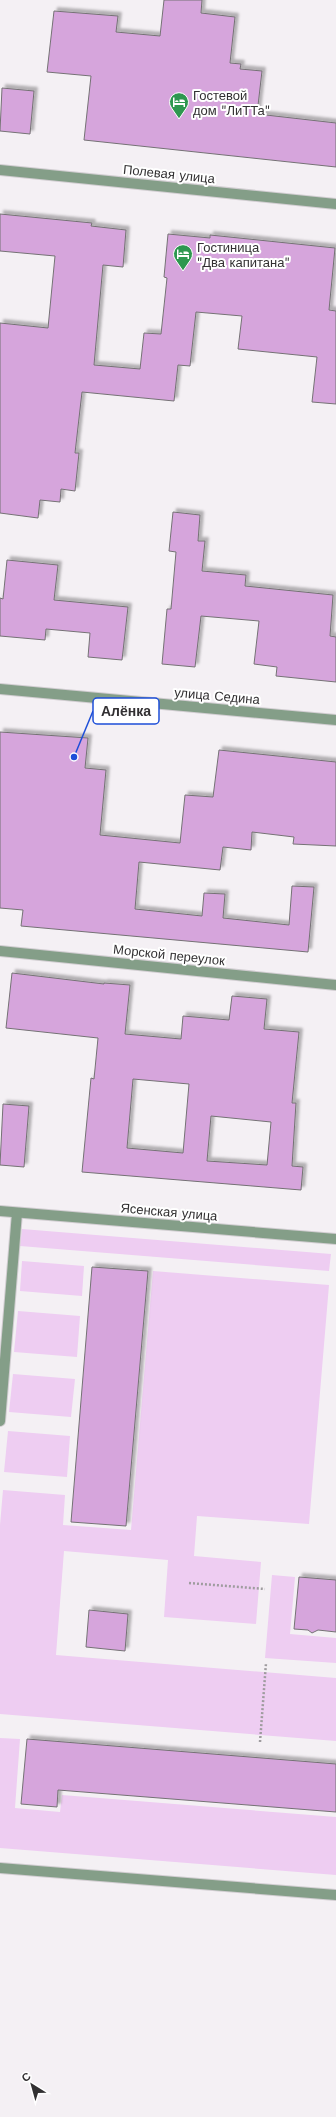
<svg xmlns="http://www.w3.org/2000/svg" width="336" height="2117" viewBox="0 0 336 2117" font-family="'Work Sans',sans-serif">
	<defs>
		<filter id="shadow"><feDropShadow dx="3.5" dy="-3.5" stdDeviation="1" flood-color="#0004"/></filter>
	</defs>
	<rect width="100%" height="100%" fill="#f4f0f4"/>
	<!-- green -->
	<g fill="#eecdf2">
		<polygon points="22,1229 331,1254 329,1271 20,1246"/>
		<polygon points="22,1261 84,1266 82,1296 20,1291"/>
		<polygon points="153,1271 329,1285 309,1524 197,1516 194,1556 261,1562 256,1624 164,1617 168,1560 64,1551 56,1655 336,1678 336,1741 0,1714 0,1525 3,1490 65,1495 63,1525 131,1530"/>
		<polygon points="18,1311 80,1316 77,1357 14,1352"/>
		<polygon points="13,1374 75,1379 71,1417 9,1412"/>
		<polygon points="8,1431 70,1436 67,1477 4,1472"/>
		<polygon points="272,1575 295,1577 290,1634 336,1638 336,1663 265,1658"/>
		<polygon points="0,1738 20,1739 15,1808 60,1812 62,1795 336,1817 336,1875 0,1848"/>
	</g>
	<!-- building -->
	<g fill="#d6a5dc" stroke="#757275" fill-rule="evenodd" filter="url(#shadow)">
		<polygon points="164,0 202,0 201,13 235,17 230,63 241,64 240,69 262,71 257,114 336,123 336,167 84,140 91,76 47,72 54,11 118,16 116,32 160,36"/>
		<polygon points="2,88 34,91 30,134 0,131"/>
		<polygon points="0,214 92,223 91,226 126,230 123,267 103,265 94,365 140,369 144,333 161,334 167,278 164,277 168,234 210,238 210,235 335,248 329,310 336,311 336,404 312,402 317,357 238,349 242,316 196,312 190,366 178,365 174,401 82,392 75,453 79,453 75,491 61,489 60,502 40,500 38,518 0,513 0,323 48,328 55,256 0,251"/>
		<polygon points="173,512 200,515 198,541 205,541 202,571 246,575 245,586 333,595 330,636 336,637 336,682 276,676 277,667 254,664 259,621 201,616 195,667 162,664 167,609 171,609 176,552 169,551"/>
		<polygon points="7,560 58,565 54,600 128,607 122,660 88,657 90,633 46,629 45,640 0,636 0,598 3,599"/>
		<polygon points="0,732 88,738 85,768 106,770 100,835 180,843 185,795 213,797 219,750 336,762 336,846 293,844 294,837 252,832 251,850 223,847 220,870 139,862 135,909 202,916 204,893 225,894 223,918 289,925 292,886 314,887 308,952 21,926 23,910 0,908"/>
		<path d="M12 973 104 984V983L130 985 125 1034 181 1039 183 1016 229 1020 232 996 267 999 264 1029 299 1032 292 1103H296L292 1166 303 1167 301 1190 82 1172 91 1078 94 1079 98 1038 6 1028ZM133 1079 189 1084 183 1153 127 1148ZM211 1116 271 1122 267 1165 207 1161Z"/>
		<polygon points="3,1104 29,1106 24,1167 0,1165"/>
		<polygon points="92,1267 148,1271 126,1526 71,1522"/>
		<polygon points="299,1577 336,1580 336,1632 318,1630 312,1633 308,1630 294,1629"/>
		<polygon points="89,1610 128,1614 125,1651 86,1647"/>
		<polygon points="27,1739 336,1764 336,1812 58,1790 57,1807 21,1804"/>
	</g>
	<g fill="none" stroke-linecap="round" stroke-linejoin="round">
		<defs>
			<g id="minor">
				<polyline points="0,170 336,204"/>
				<polyline points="0,689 336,720"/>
				<polyline points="0,951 336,985"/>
				<polyline points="0,1211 336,1239"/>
				<polyline points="0,1421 17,1213"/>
				<polyline points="0,1868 336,1895"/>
			</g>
		</defs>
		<!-- minor casing -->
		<use href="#minor" stroke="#d1cdd1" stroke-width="12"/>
		<!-- path -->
		<g stroke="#9f9c9f" stroke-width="2.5" stroke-dasharray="2 2" stroke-linecap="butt">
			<polyline points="189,1583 265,1589"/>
			<polyline points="260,1742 266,1663"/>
		</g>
		<!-- minor -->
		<use href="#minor" stroke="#849e88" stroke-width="10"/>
	</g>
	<!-- icons -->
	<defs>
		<symbol id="hotel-pin" viewBox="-11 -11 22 30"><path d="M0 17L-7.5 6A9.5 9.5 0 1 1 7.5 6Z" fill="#2d974f" stroke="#fff"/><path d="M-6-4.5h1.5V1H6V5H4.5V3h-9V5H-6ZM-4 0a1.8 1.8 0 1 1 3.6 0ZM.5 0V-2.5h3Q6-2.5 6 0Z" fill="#fff"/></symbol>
	</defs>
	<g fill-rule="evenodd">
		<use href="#hotel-pin" x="168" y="91" width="22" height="30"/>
		<use href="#hotel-pin" x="172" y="243" width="22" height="30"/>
	</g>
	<g text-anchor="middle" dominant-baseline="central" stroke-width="4" stroke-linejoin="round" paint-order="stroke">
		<!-- poi labels -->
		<g font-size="13" fill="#323032" stroke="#fff" text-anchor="start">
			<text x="193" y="95">Гостевой<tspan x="193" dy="15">дом "ЛиТТа"</tspan></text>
			<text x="197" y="247">Гостиница<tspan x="197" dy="15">"Два капитана"</tspan></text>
		</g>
		<!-- street labels -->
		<g font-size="13" fill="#323032" stroke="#fff">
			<text transform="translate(169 174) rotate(6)">Полевая улица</text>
			<text transform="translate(217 696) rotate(5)">улица Седина</text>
			<text transform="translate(169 955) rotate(6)">Морской переулок</text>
			<text transform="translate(169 1212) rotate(5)">Ясенская улица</text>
		</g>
	</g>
	<!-- callouts -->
	<path fill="none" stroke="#1d4ed8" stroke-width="1.5" d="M74 757L93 711"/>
	<circle fill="#1d4ed8" stroke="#fff" stroke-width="1.5" cx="74" cy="757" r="4"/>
	<rect fill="#fff" stroke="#1d4ed8" stroke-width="1.5" x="93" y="698" width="66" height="26" rx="4"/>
	<g font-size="14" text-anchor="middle" font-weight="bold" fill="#323032">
		<text x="126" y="716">Алёнка</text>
	</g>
	<!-- north arrow -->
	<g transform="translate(32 2085) rotate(323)" stroke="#ffffff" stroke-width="3" paint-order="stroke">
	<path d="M0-3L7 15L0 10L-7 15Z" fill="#323032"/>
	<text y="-6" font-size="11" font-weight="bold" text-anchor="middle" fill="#323032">С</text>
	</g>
</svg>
